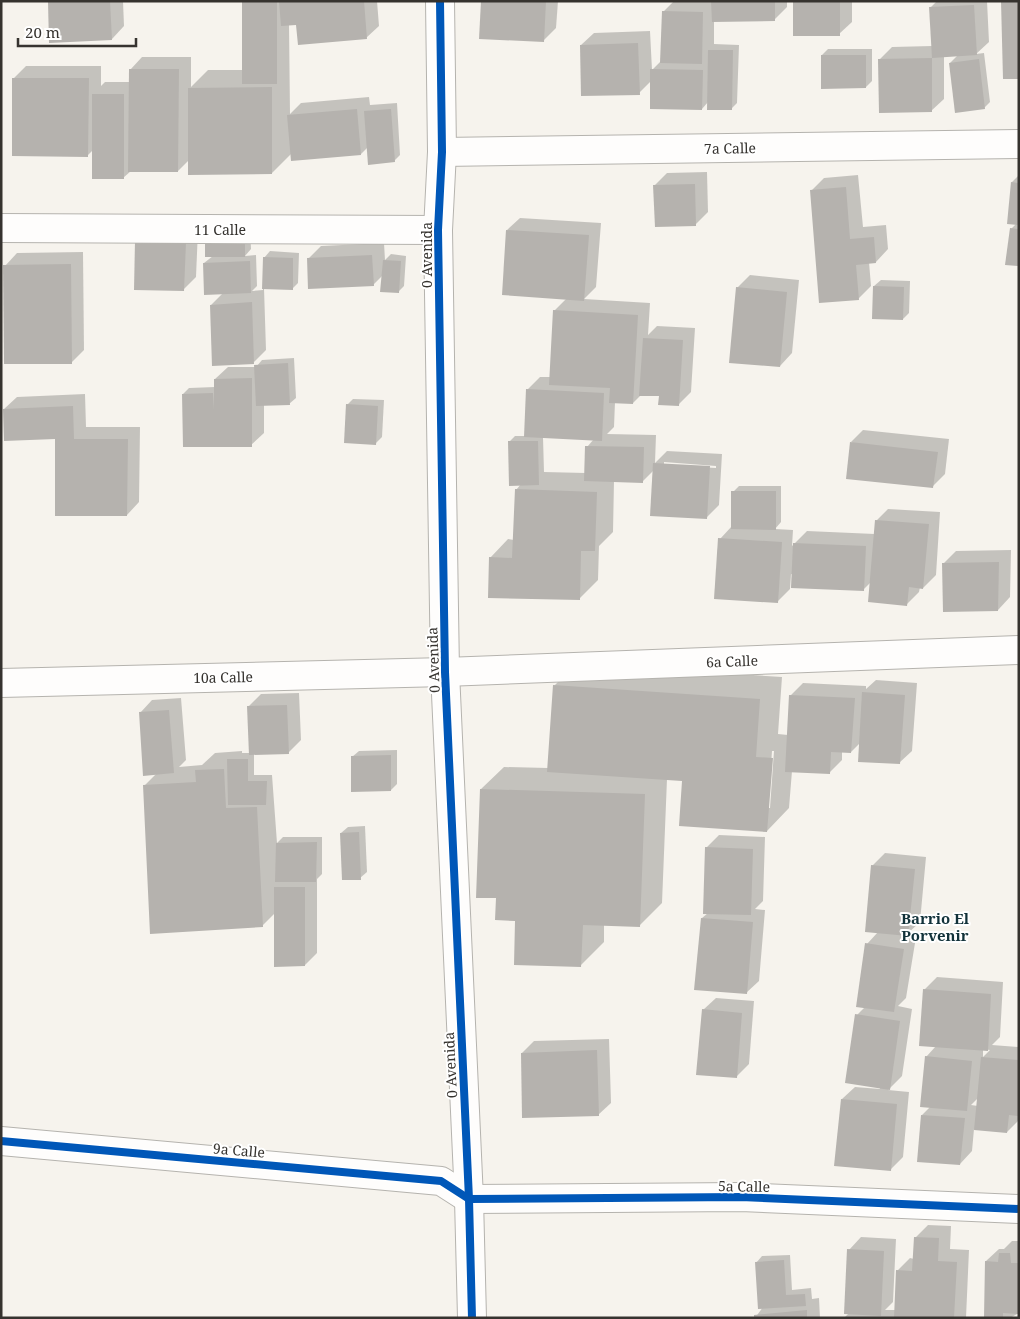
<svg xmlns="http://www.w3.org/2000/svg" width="1020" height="1319" viewBox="0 0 1020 1319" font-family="'Noto Serif',serif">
	<rect width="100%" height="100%" fill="#f6f3ed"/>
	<!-- shadow -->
	<g fill="#0003" fill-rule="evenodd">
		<polygon points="50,1 123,1 124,26 112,39"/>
		<polygon points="244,1 377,1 379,26 366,38 297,24 289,24 290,114 301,103 369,97 370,105 397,103 400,155 394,161 368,147 361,154 292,153 272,173 190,159 178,171 131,171 123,178 93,150 88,155 14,78 26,66 101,66 101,86 105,82 130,82 130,70 142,57 191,57 191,87 208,70 243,70"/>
		<polygon points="482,1 558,1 556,28 544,40"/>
		<polygon points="674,1 787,1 787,7 774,20 714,21 714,44 739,45 737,103 731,109 708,102 702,109 651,81 639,93 581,45 594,33 650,31 652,70 662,60 663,12"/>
		<polygon points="794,1 852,1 852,22 839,34"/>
		<polygon points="937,1 987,1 989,42 976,54 984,53 990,102 984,108 950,63 958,55 944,56 944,99 931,111 880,59 892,47 932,46 931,7"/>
		<polygon points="828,49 872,49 872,81 866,87 822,55"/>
		<polygon points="707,172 708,212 695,225 654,186 667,173"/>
		<polygon points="858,175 863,227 886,225 888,249 876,262 869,262 871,286 858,299 811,191 824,178"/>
		<polygon points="1019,175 1019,265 1011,229 1016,224 1012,182"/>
		<path d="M520 218 601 223 596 287 584 299 650 303 648 335 657 326 695 328 691 392 678 405 660 395H641L633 403 615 402 614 427 607 434 656 435 655 463 667 451 722 454 719 505 706 518 654 470 642 482 614 481 613 532 599 546 598 580 580 598 490 558 508 539 514 540 516 490 521 484 509 442 515 436H525L528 389 540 377H551L554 311 567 298 507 230ZM543 437 594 439 587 447 586 473 544 472ZM664 462 716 466V468L664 465Z"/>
		<polygon points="250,227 251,249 245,256 256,255 257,286 252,291 263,290 264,258 270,251 299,253 298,283 292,289 264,288 266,350 254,362 211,305 223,293 204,263"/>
		<polygon points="198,230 196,277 183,290 135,288"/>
		<polygon points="384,243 385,260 391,254 406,256 404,286 398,292 383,275 373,285 308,259 321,246"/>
		<polygon points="83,252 84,350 72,362 5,266 17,253"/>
		<polygon points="750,275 799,280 792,353 780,366 737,288"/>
		<polygon points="881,280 910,281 909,313 903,319 874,286"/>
		<polygon points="294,358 296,398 289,404 264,405 264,433 251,445 183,394 189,388 215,387 215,379 228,367 256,367 262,360"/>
		<polygon points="85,394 86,427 140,427 139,502 127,515 56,437 4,409 17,397"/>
		<polygon points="353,399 384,400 382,437 376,443 347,405"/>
		<polygon points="863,430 949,439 945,474 933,486 851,442"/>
		<polygon points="739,486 781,486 781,522 775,529 793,530 792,546 807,531 875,534 876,521 888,509 940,512 936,575 923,588 920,587 919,592 907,604 871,582 863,590 791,574 790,589 777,602 720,539 732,526 733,492"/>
		<polygon points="1011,550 1010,597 998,610 944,563 956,551"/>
		<path d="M577 663 782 677 778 734 788 735 790 696 803 683 866 686V689L876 680 917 683 912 751 899 763 860 743 851 752 842 751V760L829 773 792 771 789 808 767 831 684 780 667 779 662 903 639 926 604 925V942L581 965 516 920 497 897 481 789 504 767 548 768 554 686ZM772 751H774L770 808H768Z"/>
		<polygon points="299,693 301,740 288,753 254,754 254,775 272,775 277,843 283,837 322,837 322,874 317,879 317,953 305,965 275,913 262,926 144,786 156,774 140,713 152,700 181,698 186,760 179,767 202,765 215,753 242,751 242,753 250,753 248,707 261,694"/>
		<polygon points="397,750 397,784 391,790 352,757 359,751"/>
		<polygon points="365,826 367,872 360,878 341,833 348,827"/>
		<polygon points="719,835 765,837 763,901 755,909 765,910 759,981 746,993 702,918 708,913 706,848"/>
		<polygon points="885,853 926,857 920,922 906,935 916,937 906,998 898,1006 912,1009 902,1076 888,1090 909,1092 903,1157 890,1170 842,1099 855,1087 880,1089 857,1015 865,1007 867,944 878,932 872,866"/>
		<path d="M937 977 1003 982 1000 1037 992 1045 1019 1047V1120L1007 1132 974 1129 972 1151 960 1164 922 1115 931 1106 926 1057 936 1046 924 990ZM983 1049 990 1050 983 1057ZM978 1098V1106L971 1105Z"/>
		<polygon points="716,998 754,1001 749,1064 736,1077 703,1010"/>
		<polygon points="609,1039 611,1103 598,1115 522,1053 534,1041"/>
		<polygon points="928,1225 951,1226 950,1249 969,1250 966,1318 844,1318 849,1313 849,1250 861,1237 896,1239 893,1302 885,1310 896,1310 897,1271 910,1258 914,1259 915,1238"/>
		<polygon points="1012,1241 1019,1241 1019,1313 1010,1318 985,1318 986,1261 999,1249 1004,1249"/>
		<polygon points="790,1255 792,1290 811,1288 812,1299 819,1298 820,1318 755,1318 763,1307 756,1263 762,1256"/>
	</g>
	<!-- building -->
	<g fill="#b5b2ae">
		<polygon points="110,1 112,40 49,43 48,2"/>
		<polygon points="277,1 277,84 242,84 242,2"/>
		<polygon points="279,1 364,1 367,39 298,45 296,25 281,26"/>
		<polygon points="481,1 546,1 544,42 479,39"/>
		<polygon points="711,1 775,1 775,21 712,22"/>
		<rect x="793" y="1" width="47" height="35"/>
		<polygon points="1001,1 1019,1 1019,79 1003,79"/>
		<polygon points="974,5 977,55 932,58 929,7"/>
		<polygon points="662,11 703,12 702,64 660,63"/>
		<polygon points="638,43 640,95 581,96 580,45"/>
		<polygon points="708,50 733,50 732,110 707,110"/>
		<polygon points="821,55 866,55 866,88 821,89"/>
		<polygon points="932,58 932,112 879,113 878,59"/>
		<polygon points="979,59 985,109 955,113 949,63"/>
		<polygon points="129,69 179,69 178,172 128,172"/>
		<polygon points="650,69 703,70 702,110 650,109"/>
		<polygon points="12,78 89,78 88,157 12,156"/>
		<polygon points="272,87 272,174 188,175 188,88"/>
		<rect x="92" y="94" width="32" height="85"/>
		<polygon points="357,109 361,155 291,161 287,115"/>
		<polygon points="391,109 395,162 368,165 364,111"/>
		<polygon points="1011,182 1019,183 1019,225 1007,224"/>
		<polygon points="695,184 696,226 655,227 653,185"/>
		<polygon points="846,187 850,239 874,237 876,263 856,265 859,300 819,303 810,190"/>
		<polygon points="1010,228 1019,229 1019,266 1005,265"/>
		<polygon points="506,230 589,235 584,301 502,295"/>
		<rect x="205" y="233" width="40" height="24"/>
		<polygon points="135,241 186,242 184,291 134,290"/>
		<polygon points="372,255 374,286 308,289 307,258"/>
		<polygon points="263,257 293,258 293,290 262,289"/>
		<polygon points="383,260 401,261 399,293 380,292"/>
		<polygon points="250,261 251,293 204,295 203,263"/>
		<polygon points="71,264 72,364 4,364 3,265"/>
		<polygon points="873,286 904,287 903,320 872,319"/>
		<polygon points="736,287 787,292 780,367 729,363"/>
		<polygon points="252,302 254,364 212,366 210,305"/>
		<polygon points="553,310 638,315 633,404 609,403 610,388 549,385"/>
		<polygon points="643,338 683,340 679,406 658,405 659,396 639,396"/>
		<polygon points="288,363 290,405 256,406 254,365"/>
		<polygon points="252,378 252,447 183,447 182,394 213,393 214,410 214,379"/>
		<polygon points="526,389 604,393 602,441 524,437"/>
		<polygon points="346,404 378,406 376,445 344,443"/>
		<polygon points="73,406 74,439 128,439 127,516 55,516 55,439 4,441 3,409"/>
		<polygon points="508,441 538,441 539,485 509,486"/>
		<polygon points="850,442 938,452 933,488 846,479"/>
		<polygon points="585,446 644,447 643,483 584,481"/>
		<polygon points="653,463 710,466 707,519 650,516"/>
		<polygon points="515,489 597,492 595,551 581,551 580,600 488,598 489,557 512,558"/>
		<polygon points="731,491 776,491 776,530 731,529"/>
		<polygon points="875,520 929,524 923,589 909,587 907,606 868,602"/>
		<polygon points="718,538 782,542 778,603 714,599"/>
		<polygon points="793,543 866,546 864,591 791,588"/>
		<polygon points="999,562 998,611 943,612 942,563"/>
		<polygon points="553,685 760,699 756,757 773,758 767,832 679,826 682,781 547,772"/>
		<polygon points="862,692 905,695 900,764 858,762"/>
		<polygon points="789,695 855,698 851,753 831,752 830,774 785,772"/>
		<polygon points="287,705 289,754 249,755 247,706"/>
		<polygon points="169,710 174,773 143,776 139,712"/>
		<polygon points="391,755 391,791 351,792 351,756"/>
		<polygon points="227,759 248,759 248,781 267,781 266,805 228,805"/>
		<polygon points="224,769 226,808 257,807 263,927 150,934 143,785 196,782 195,770"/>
		<polygon points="480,789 645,794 640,927 583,925 581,967 514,965 515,921 495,920 496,898 476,898"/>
		<polygon points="359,832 361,880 342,880 340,833"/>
		<polygon points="317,842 316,882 275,882 276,843"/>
		<polygon points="705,847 753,849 751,915 703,914"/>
		<polygon points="871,865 915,869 908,936 865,932"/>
		<polygon points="274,887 305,887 305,966 274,967"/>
		<polygon points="701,918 753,922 747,994 694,990"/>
		<polygon points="865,943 904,949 894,1012 856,1007"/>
		<polygon points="923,989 991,994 988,1051 919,1046"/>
		<polygon points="702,1009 742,1013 737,1078 696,1075"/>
		<polygon points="855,1014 900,1021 890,1090 845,1083"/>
		<polygon points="597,1050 599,1116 522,1118 521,1053"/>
		<polygon points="925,1056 972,1061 967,1111 920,1107"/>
		<polygon points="981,1057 1019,1060 1019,1116 1009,1115 1007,1133 974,1130"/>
		<polygon points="841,1099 897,1104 891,1171 834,1166"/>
		<polygon points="921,1115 965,1118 960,1165 917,1162"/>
		<polygon points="914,1237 939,1238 938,1261 957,1262 954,1318 894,1318 896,1270 912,1271"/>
		<polygon points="847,1249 884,1251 881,1316 844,1314"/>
		<polygon points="999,1253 1010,1253 1011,1263 1019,1263 1019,1314 1003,1313 1003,1318 984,1318 985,1261 998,1262"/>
		<polygon points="784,1260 786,1295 805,1294 806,1306 758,1309 755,1262"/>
		<polygon points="807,1310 807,1318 754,1318 754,1315"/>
	</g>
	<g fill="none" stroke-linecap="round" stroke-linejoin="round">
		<defs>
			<g id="minor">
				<polyline points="442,152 1019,144"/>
				<polyline points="1,228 438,230"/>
				<polyline points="1,683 445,672 1019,650"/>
				<polyline points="1,1141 441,1181 469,1199 741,1197 1019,1209"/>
			</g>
			<polyline id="tertiary" points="440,1 442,152 438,230 445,672 469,1199 472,1318"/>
		</defs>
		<!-- minor casing -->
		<use href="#minor" stroke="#b5b3ae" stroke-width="30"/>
		<!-- tertiary casing -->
		<use href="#tertiary" stroke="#b5b3ae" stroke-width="30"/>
		<!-- minor -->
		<use href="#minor" stroke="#fefdfc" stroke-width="28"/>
		<!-- tertiary -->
		<use href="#tertiary" stroke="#fefdfc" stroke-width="28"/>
		<defs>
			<g id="cycleway">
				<polyline points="440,1 442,152 438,230 445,672 469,1199 472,1318"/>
				<polyline points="1,1141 441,1181 469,1199 741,1197 1019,1209"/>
			</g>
		</defs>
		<!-- cycleway casing -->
		<use href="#cycleway" stroke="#fff" stroke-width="11"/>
		<!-- cycleway -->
		<use href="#cycleway" stroke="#0057b8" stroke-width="8"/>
	</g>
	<g text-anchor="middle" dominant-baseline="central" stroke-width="4" stroke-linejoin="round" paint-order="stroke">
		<!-- street labels -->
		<g font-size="14" fill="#36332f" stroke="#fff">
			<text transform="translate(730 148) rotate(-1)">7a Calle</text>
			<text x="220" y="229">11 Calle</text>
			<text transform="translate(426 255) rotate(-90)">0 Avenida</text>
			<text transform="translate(433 660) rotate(-92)">0 Avenida</text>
			<text transform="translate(732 661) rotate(-2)">6a Calle</text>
			<text transform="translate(223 677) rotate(-1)">10a Calle</text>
			<text transform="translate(450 1065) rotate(-93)">0 Avenida</text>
			<text transform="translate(239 1150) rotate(5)">9a Calle</text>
			<text transform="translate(744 1186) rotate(1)">5a Calle</text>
		</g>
		<!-- neighbourhood labels -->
		<g font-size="15" font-weight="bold" fill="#12323a" stroke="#fff">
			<text x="935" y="918">Barrio El<tspan x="935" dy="17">Porvenir</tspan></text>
		</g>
	</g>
	<!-- border -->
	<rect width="1020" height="1319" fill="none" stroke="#36332f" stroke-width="5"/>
	<!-- scale -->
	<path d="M18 38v8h118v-8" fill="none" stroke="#36332f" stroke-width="2.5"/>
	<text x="25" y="38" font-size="15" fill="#36332f" stroke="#ffffff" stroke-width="4" paint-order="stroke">20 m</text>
</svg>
